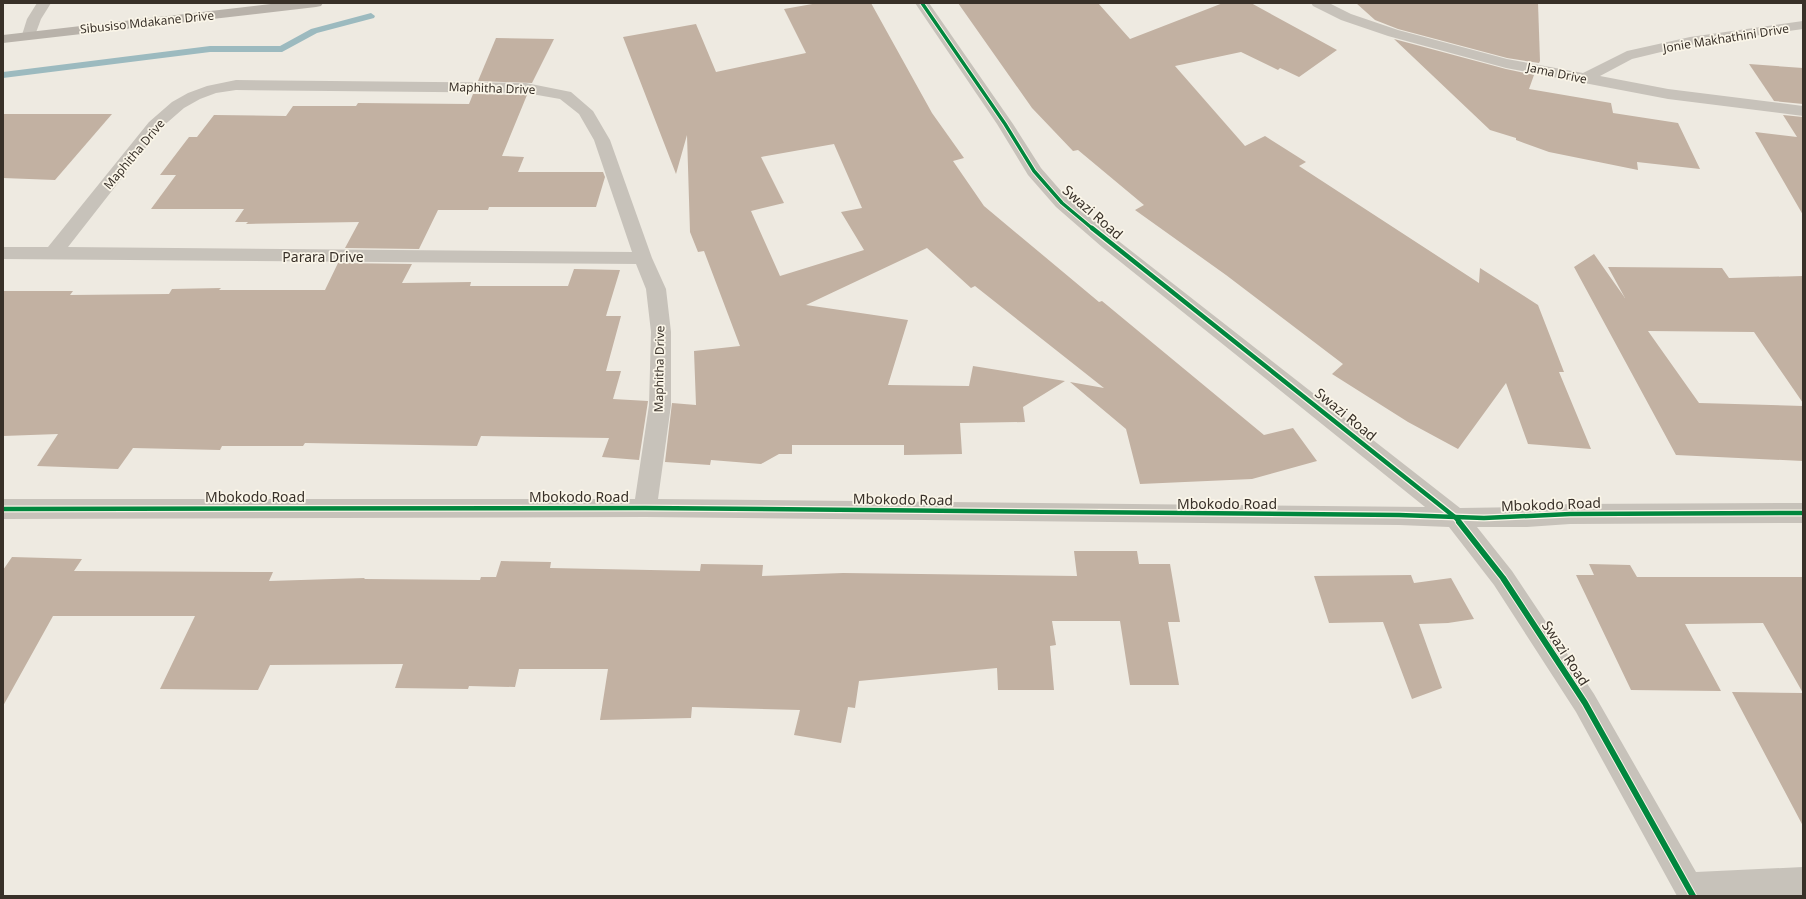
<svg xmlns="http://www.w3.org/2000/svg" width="1806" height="899" viewBox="0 0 1806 899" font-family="'Noto Sans',sans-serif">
	<rect width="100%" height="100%" fill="#eeeae1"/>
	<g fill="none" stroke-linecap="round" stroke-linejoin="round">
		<!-- stream -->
		<polygon fill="#9cbabf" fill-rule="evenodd" points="371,13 375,16 374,18 317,33 282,52 210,52 3,78 3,72 210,46 280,46 311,29"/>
	</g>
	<!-- building -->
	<g fill="#c2b1a2" fill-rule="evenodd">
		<path d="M818 3H871L932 113 964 158 953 161 984 206 1099 302 1102 301 1264 435 1293 428 1317 461 1252 479 1140 484 1126 429 1070 382 1104 388 975 286 971 288 927 248 806 305 908 320 888 385 969 386 973 366 1065 381 1023 407 1025 422 960 423 962 454 904 455V445H792V454H779L761 464 711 460 710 465 665 462 672 403 696 405 694 351 740 346 704 251 698 252 690 232 687 135 676 174 623 37 696 24 716 72 806 53 784 9ZM834 144 862 208 841 212 864 250 780 276 751 211 784 203 761 157Z"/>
		<polygon points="958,3 1098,3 1130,39 1223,3 1251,3 1337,50 1299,77 1280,68 1278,70 1241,52 1175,66 1245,146 1265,136 1306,162 1299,166 1479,283 1480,268 1538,305 1564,372 1559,372 1591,449 1528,444 1506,383 1458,449 1408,422 1332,374 1343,364 1226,275 1135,210 1144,205 1078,150 1073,151 1032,108"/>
		<polygon points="1356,3 1538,3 1540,61 1539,63 1507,58 1398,29 1375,20"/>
		<polygon points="496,38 554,39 532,83 478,81"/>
		<polygon points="1394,39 1506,69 1534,75 1529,89 1611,103 1613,113 1678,123 1700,169 1637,162 1638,170 1549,152 1516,140 1516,138 1490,130"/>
		<polygon points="1749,64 1803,68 1803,104 1774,101"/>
		<polygon points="473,94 527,95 502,156 524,157 518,172 603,172 605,177 596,207 489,207 488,210 438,210 419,249 345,248 359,222 246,224 248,222 235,222 244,209 151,209 176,175 160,175 189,137 197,137 214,115 286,116 293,106 356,106 358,103 469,104"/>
		<polygon points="3,114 112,114 55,180 3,178"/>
		<polygon points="1783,115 1803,117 1803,215 1755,132 1797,137"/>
		<polygon points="1594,254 1625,298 1608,267 1722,268 1729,278 1803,276 1803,403 1754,332 1648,331 1699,403 1803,406 1803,461 1676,455 1574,267"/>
		<polygon points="338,263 412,264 402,283 471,282 470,286 568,286 574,269 620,270 606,316 621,316 606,371 621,371 613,399 648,401 639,460 602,457 609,438 481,436 477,446 305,443 303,446 222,446 220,450 133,448 118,469 37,466 58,434 3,436 3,291 73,291 70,295 169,294 172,289 221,288 219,290 325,290"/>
		<polygon points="1074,551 1137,551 1139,564 1170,564 1180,622 1168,622 1179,685 1130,685 1120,621 1052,621 1056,645 1050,646 1054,690 998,690 997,668 859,681 855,708 848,707 841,743 794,735 800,710 692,707 691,718 600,720 608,669 519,669 515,687 469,686 468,689 395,688 403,664 270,665 258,690 160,689 195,616 53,616 3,706 3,570 12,557 82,559 74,571 273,572 269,581 365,578 364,579 480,580 481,577 496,577 501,561 551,562 550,568 700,571 701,564 763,565 762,576 843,573 1077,576"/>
		<polygon points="1589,564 1630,565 1637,577 1803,577 1803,826 1732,692 1803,693 1763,623 1685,624 1721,691 1631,690 1576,575 1594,575"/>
		<polygon points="1411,575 1414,583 1451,578 1474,619 1448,623 1419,624 1442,688 1412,699 1383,622 1329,623 1314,576"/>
	</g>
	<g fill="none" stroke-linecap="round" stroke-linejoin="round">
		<!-- street -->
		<g fill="#c7c2ba" fill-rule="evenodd">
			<polygon points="37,3 51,3 41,19 34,38 29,39 24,38 22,35 27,19"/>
			<path d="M915 3H929L1013 124 1041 168 1068 199 1116 239 1460 508 1527 507 1570 504 1803 503V523L1570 524 1527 527H1477L1512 571 1594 694 1696 872 1803 867V896H1677L1576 712 1494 585 1449 527 1399 525 645 517 3 519V499H635L649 405 651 332 646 289 636 264 3 259V247H48L149 122 172 102 188 93 207 86 236 80 526 83 571 92 593 111 610 140 652 258 666 289 671 332V405L658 499 1425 507 1102 247 1056 207 1028 175 997 124ZM236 90 526 93 560 99 579 114 594 140 632 252 68 247 161 128 184 108 200 99 216 93Z"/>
			<polygon points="1311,3 1329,3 1351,14 1398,30 1507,59 1583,73 1627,51 1690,37 1803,21 1803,29 1690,45 1632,59 1600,76 1668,89 1803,106 1803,116 1668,99 1506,68 1388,36 1341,20 1313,6"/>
		</g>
		<!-- secondary -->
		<polygon fill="#b8b2aa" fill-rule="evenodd" points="279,3 323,3 321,6 316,7 3,43 3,35"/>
		<defs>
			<polyline id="cycleway-far2" points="922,3 1005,124 1034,171 1062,203 1093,229"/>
			<g id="cycleway-far1">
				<polyline points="1092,228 1456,518 1460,523"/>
				<polyline points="3,509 645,508 1399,515 1484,518 1570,514 1803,513"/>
			</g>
			<polyline id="cycleway" points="1459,522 1503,578 1585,703 1693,896"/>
		</defs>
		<!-- cycleway-far2 casing -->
		<use href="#cycleway-far2" stroke="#faf5e8" stroke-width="5.5"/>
		<!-- cycleway-far1 casing -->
		<use href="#cycleway-far1" stroke="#faf5e8" stroke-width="7"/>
		<!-- cycleway casing -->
		<use href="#cycleway" stroke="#faf5e8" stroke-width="8"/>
		<!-- cycleway-far2 -->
		<use href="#cycleway-far2" stroke="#00873e" stroke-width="3.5"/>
		<!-- cycleway-far1 -->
		<use href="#cycleway-far1" stroke="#00873e" stroke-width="4.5"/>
		<!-- cycleway -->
		<use href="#cycleway" stroke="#00873e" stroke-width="6"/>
	</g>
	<g text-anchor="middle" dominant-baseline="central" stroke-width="3.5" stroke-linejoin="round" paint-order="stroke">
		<!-- far-street labels -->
		<g font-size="12" fill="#383028" stroke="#faf5e8">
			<text transform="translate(147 22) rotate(-6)">Sibusiso Mdakane Drive</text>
			<text transform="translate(1726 38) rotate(-9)">Jonie Makhathini Drive</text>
			<text transform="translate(1557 73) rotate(12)">Jama Drive</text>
			<text transform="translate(492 88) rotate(2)">Maphitha Drive</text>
			<text transform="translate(134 154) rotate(-50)">Maphitha Drive</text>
			<text transform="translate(659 369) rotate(-89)">Maphitha Drive</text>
		</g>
		<!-- street labels -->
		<g font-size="14" fill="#383028" stroke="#faf5e8">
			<text transform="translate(1093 212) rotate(41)">Swazi Road</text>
			<text x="323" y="256">Parara Drive</text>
			<text transform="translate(1346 414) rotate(39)">Swazi Road</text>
			<text x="255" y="496">Mbokodo Road</text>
			<text x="579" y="496">Mbokodo Road</text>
			<text transform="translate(903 499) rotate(1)">Mbokodo Road</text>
			<text x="1227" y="503">Mbokodo Road</text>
			<text transform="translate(1551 504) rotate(-2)">Mbokodo Road</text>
			<text transform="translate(1566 653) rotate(57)">Swazi Road</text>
		</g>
	</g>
	<!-- border -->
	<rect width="1806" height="899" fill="none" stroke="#383028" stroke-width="8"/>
</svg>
